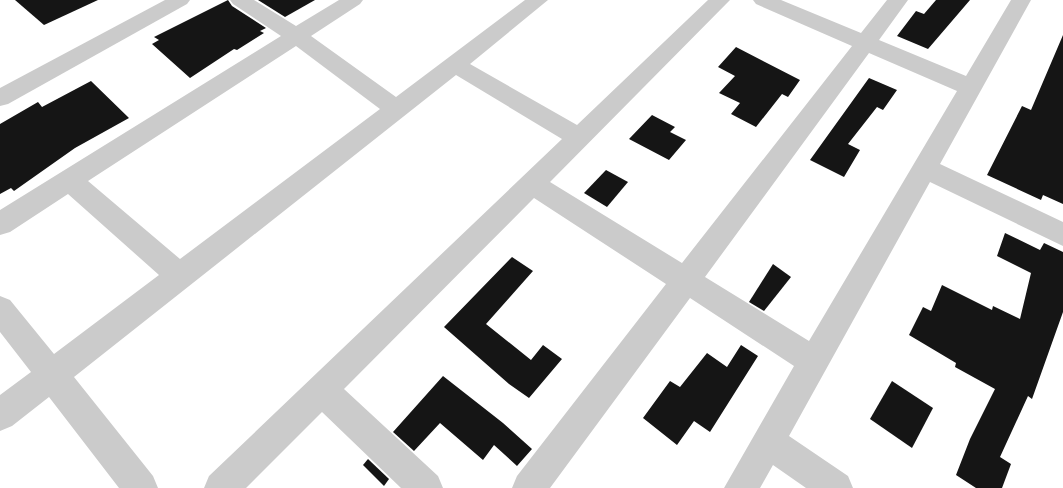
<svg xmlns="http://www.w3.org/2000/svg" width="1063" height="488" viewBox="0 0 1063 488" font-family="'Varela Round',sans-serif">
	<rect width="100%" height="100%" fill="#fff"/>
	<!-- building -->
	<g fill="#151515">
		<polygon points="15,0 98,0 44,25"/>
		<polygon points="228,0 232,6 266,28 260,31 264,33 237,50 234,49 190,78 152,44 159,40 154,37"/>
		<polygon points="258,0 315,0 285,17"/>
		<polygon points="936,0 970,0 928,49 897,36 916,11 924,14"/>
		<polygon points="1063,35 1063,204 1043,195 1041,200 987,175 1022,106 1031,110"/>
		<polygon points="736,47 800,80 788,97 782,94 756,127 731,114 740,103 719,93 735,76 718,67"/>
		<polygon points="869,78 897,90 883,110 877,107 848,144 860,150 844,177 810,160"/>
		<polygon points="91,81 129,118 75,148 14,191 11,188 0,194 0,124 38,102 42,107"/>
		<polygon points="652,115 675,127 670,132 686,140 669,160 629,139"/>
		<polygon points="606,170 628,182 607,207 584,193"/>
		<polygon points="1005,233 1040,250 1044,243 1063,252 1063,312 1032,399 1028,396 1000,457 1011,464 1002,488 976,488 956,475 970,439 995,389 955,367 956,363 909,335 923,307 931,311 942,285 992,310 993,306 1020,319 1031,273 997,256"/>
		<polygon points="512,257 533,271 486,324 531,360 543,345 562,359 529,398 509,384 444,327"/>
		<polygon points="773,264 791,277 764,311 749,302"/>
		<polygon points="741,345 758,356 710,432 694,421 677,445 643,418 670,381 680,387 707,353 727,367"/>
		<polygon points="443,376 503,423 532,449 517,466 494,445 483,460 440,423 414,451 393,432"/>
		<polygon points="892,381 933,408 912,448 870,419"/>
		<polygon points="368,459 389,479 384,486 363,465"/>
	</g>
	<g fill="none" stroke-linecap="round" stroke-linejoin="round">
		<!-- minor -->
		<g fill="#cbcbcb" fill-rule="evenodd">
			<polygon points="165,0 190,0 187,4 8,104 0,106 0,88"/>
			<path d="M230 0H254L296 26 339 0H363L360 4 311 36 396 97 525 0H548L470 64 577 125 708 0H730L550 182 682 263 852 46 756 4 753 0H781L861 33 887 0H908L879 40 966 76 1011 0H1031L940 164 1063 222V246L930 182 789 436 848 476 853 488H806L773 465 760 488H724L794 366 690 298 550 488H512L517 476 666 284 534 198 344 389 438 476 443 488H401L322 412 246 488H204L209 476 562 139 456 75 74 377 153 476 158 488H119L49 397 12 426 0 431V395L31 372 0 332V296L10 300 54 354 159 275 68 194 10 232 0 235V210L281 36 233 4ZM296 46 380 109 180 259 88 181ZM869 53 957 91 809 341 705 277Z"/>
		</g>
	</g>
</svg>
